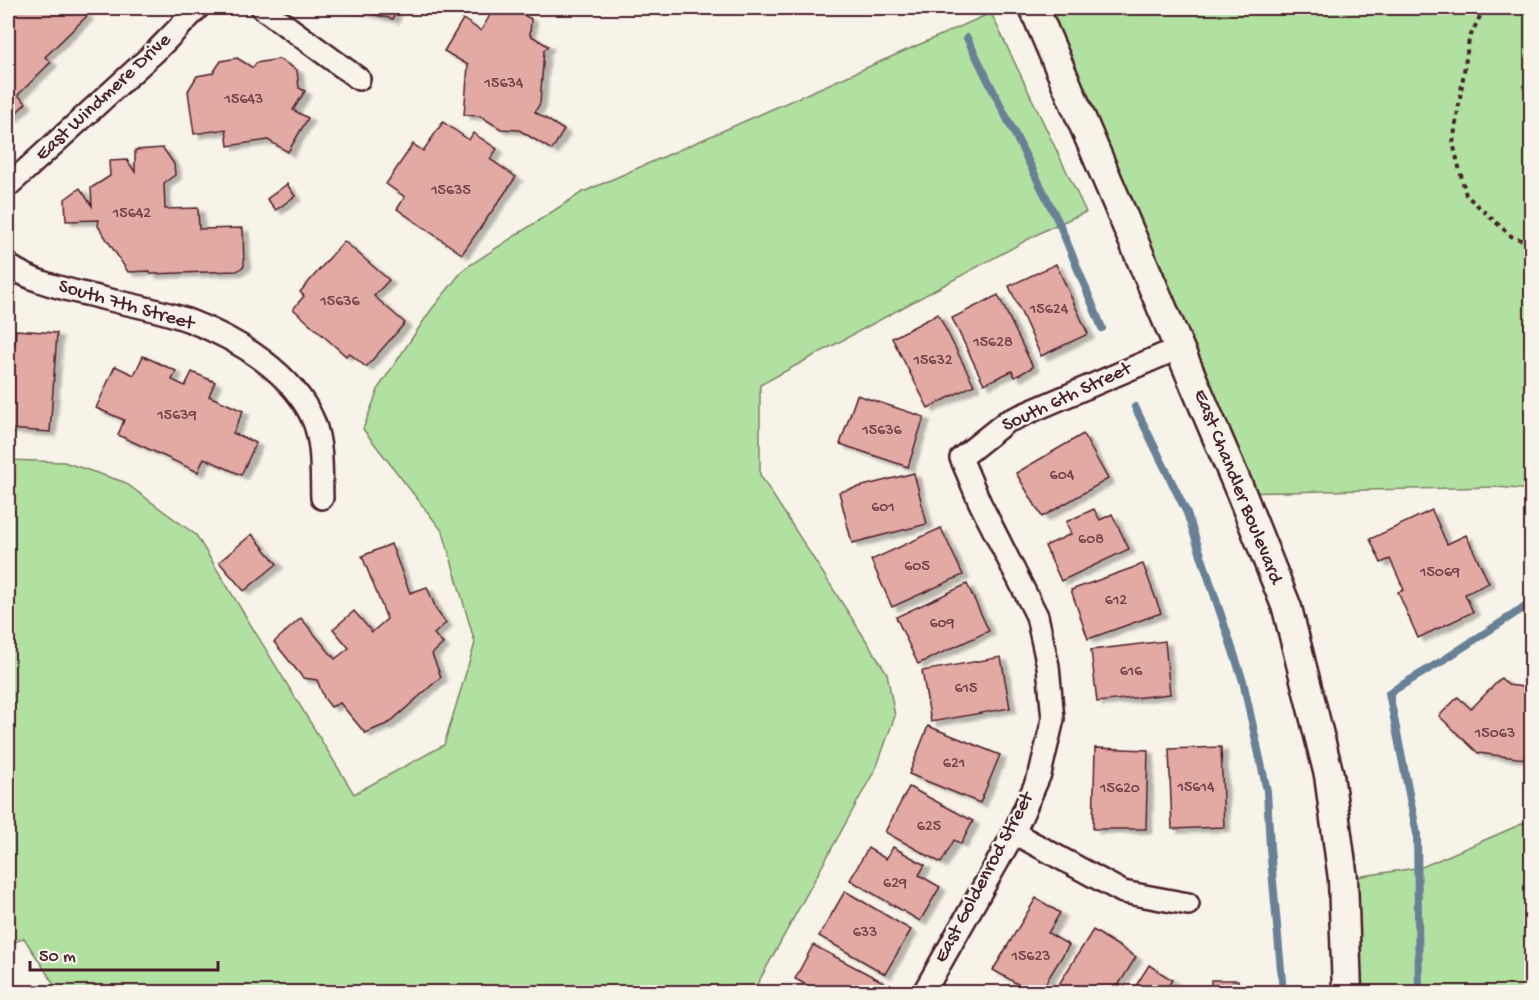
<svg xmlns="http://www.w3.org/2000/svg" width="1539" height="1000" viewBox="0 0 1539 1000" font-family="'Gochi Hand',sans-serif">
	<defs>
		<filter id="shadow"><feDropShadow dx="6" dy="4" stdDeviation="1.5" flood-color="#0004"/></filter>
	</defs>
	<rect width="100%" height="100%" fill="#f7f3e8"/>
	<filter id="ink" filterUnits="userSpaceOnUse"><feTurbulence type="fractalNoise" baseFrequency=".0167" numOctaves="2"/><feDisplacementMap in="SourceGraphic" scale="12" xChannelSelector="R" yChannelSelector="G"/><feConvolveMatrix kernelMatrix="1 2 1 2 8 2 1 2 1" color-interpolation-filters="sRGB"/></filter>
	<g filter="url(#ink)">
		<!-- green -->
		<g fill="#b1e1a1" stroke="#7e8066" stroke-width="1.5">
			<polygon points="1034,8 1531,8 1531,490 1496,487 1241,493"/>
			<polygon points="991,13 1086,212 1049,228 760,385 760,475 887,673 895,716 877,766 753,992 59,992 24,938 8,945 8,460 64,462 124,482 196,535 354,794 444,745 475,643 443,532 363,429 379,387 431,310 464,269 581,193"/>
			<polygon points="1531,820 1531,992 1347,992 1343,879 1422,867"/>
		</g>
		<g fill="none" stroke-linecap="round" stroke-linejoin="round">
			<!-- stream -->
			<g stroke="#688196" stroke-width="8">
				<polyline points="967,38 1059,223 1102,328"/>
				<polyline points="1135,407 1187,513 1243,681 1267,791 1270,848 1283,992"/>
				<polyline points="1419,992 1417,834 1389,693 1442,661 1528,605"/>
			</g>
		</g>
		<!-- building -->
		<g fill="#e3a9a3" stroke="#4a1f2b" stroke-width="1.5" filter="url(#shadow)">
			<polygon points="8,8 79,8 87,16 45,57 51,62 18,95 26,103 8,121"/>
			<polygon points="347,8 396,8 393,19"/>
			<polygon points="494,8 511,8 531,19 530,35 548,46 544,51 540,103 535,112 564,130 552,150 519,130 501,129 480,116 464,115 468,65 444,51 463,19 481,31"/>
			<polygon points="237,58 253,68 256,63 279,59 297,70 299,88 305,91 293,110 308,118 288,152 268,140 228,146 226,129 194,134 188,91 197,76 213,73 221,61"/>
			<polygon points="443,122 469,140 473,133 497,149 490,159 516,177 462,254 397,209 405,197 386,184 413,144 423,151"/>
			<polygon points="163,148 174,164 175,175 164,183 165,209 198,208 199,229 243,228 244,266 237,271 151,274 149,271 128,272 98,226 99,220 66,221 65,199 80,188 92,206 91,188 110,176 109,161 127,160 135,172 135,150"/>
			<polygon points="287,184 295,196 276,210 267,199"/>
			<polygon points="344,241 389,280 374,296 405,323 366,367 349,353 346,356 293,309 304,296 300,292"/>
			<polygon points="1056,264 1088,334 1041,356 1009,286"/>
			<polygon points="998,295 1033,367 1015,377 1012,371 984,384 952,318"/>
			<polygon points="938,314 974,385 928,408 892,338"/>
			<polygon points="16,330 57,333 50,432 8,429 8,343 15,343"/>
			<polygon points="143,356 176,371 172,380 185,386 192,372 215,382 209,396 243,411 233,433 256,443 241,475 204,458 198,472 118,435 124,420 96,408 115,366 134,375"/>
			<polygon points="857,395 924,417 908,467 840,444"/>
			<polygon points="1083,434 1108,479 1042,517 1016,473"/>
			<polygon points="914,473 927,524 852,543 839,492"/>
			<polygon points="1094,509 1100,520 1112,514 1129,549 1061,581 1045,546 1071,534 1066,522"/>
			<polygon points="1432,510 1447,544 1466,535 1489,583 1465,594 1473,612 1418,638 1398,592 1404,590 1390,559 1381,563 1370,539"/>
			<polygon points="941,528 963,575 892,607 871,560"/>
			<polygon points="252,534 277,564 244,591 219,562"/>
			<polygon points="391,544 410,593 427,587 437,611 446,623 434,634 443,644 432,654 441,677 389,723 365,733 340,703 331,707 324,698 317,680 303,678 274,642 301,618 335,659 349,648 333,629 354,611 372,632 387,619 362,556"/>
			<polygon points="1143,564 1161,613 1088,639 1071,590"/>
			<polygon points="967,584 989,631 918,664 896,617"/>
			<polygon points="1165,641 1170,694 1097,702 1091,650"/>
			<polygon points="1001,657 1010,708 931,722 922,671"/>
			<polygon points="1501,678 1508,685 1532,688 1532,760 1478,753 1439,716 1458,697 1471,709"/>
			<polygon points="928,726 1000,755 980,803 909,774"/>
			<polygon points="1221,747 1224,827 1172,829 1169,749"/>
			<polygon points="1095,748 1148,750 1146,829 1093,829"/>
			<polygon points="909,787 973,821 961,844 954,840 941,863 885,832"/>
			<polygon points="893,847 925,865 919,875 940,887 920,921 850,880 868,848 886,859"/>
			<polygon points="845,891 911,930 885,974 819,936"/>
			<polygon points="1036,898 1060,913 1048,933 1069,945 1040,992 1032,992 993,970"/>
			<polygon points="1093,930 1136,957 1114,992 1054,992"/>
			<polygon points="813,945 885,983 880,992 813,992 815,989 795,979"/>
			<polygon points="1149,965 1172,980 1166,989 1172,992 1132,992"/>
			<polygon points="1211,980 1238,980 1239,992 1263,992 1211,992"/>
		</g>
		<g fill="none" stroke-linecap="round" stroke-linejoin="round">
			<defs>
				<g id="minor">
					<polyline points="262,8 359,79"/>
					<polyline points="8,186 156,51 198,8"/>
					<path d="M8 265C35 284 70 290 102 298 130 305 162 310 190 321 237 339 294 373 314 422 323 446 321 473 322 498"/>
					<polyline points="1014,833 1123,892 1188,904"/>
					<polyline points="924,992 1014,833 1040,774 1053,719 1048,666 1037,616 980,503 961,458 1006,422 1179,348"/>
				</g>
				<polyline id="secondary" points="1034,8 1241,493 1287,608 1329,775 1343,879 1347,992"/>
			</defs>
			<!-- minor casing -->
			<use href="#minor" stroke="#4a1f2b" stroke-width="26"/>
			<!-- secondary casing -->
			<use href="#secondary" stroke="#4a1f2b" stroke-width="33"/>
			<!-- path -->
			<polyline stroke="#4a1f2b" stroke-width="4" stroke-dasharray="4.5 4.5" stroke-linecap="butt" points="1484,8 1469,39 1453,143 1466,195 1511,236 1532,244"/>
			<!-- minor -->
			<use href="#minor" stroke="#f7f3e8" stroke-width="21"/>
			<!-- secondary -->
			<use href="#secondary" stroke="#f7f3e8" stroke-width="28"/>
		</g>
	</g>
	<g text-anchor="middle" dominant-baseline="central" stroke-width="5" stroke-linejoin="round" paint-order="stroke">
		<!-- number labels -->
		<g font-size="16" fill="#704249">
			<text x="504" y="84">15634</text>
			<text x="244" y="100">15643</text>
			<text x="451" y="191">15635</text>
			<text x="132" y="214">15642</text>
			<text x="340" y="302">15636</text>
			<text x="1049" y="310">15624</text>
			<text x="993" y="343">15628</text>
			<text x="933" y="361">15632</text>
			<text x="177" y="416">15639</text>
			<text x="882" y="431">15636</text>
			<text x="1062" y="476">604</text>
			<text x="883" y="508">601</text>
			<text x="1091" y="540">608</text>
			<text x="917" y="567">605</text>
			<text x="1440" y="573">15069</text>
			<text x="1116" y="601">612</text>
			<text x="942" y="624">609</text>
			<text x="1131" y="672">616</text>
			<text x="966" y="689">615</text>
			<text x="1495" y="734">15063</text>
			<text x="954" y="764">621</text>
			<text x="1196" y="788">15614</text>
			<text x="1120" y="789">15620</text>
			<text x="929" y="827">625</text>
			<text x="895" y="884">629</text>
			<text x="865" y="933">633</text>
			<text x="1031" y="957">15623</text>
		</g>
		<!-- street labels -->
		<g font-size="20" fill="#4a1f2b" stroke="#f7f3e8">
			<text transform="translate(104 98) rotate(-43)">East Windmere Drive</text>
			<text transform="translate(126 306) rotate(16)">South 7th Street</text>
			<text transform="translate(1067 398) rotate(-25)">South 6th Street</text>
			<text transform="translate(1237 487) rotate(68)">East Chandler Boulevard</text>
			<text transform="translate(985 878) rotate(-62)">East Goldenrod Street</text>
		</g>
	</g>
	<!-- margin -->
	<rect width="1539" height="1000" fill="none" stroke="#f7f3e8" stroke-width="30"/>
	<rect x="15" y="15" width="1509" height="970" fill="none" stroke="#4a1f2b" stroke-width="2" filter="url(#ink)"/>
	<!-- scale -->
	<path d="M30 961v9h188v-9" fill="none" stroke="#4a1f2b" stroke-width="3"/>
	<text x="39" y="961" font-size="18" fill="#4a1f2b" stroke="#f7f3e8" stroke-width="4.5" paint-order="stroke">50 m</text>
</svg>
